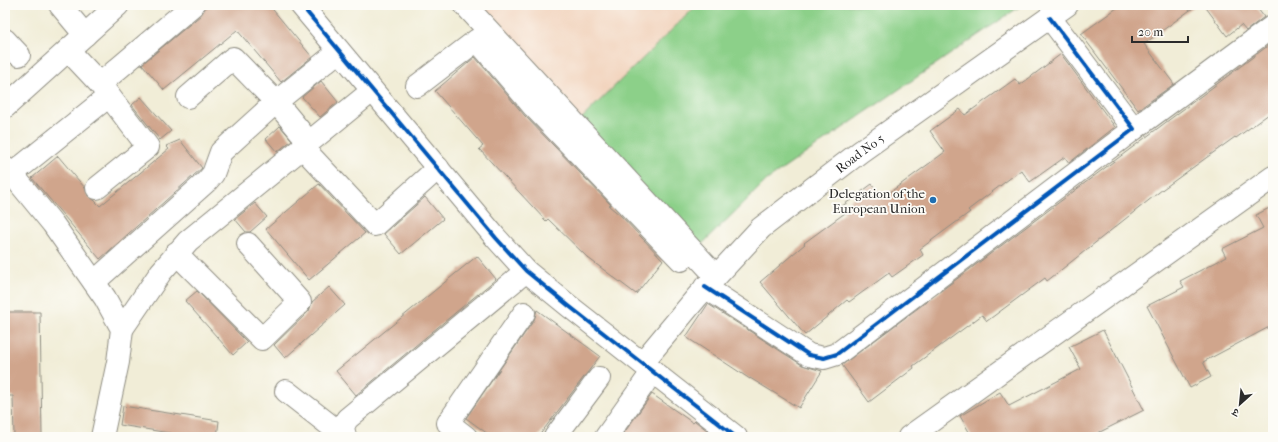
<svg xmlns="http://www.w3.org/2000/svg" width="1278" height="442" viewBox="0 0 1278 442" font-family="'IM FELL French Canon','Noto Serif Devanagari',serif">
	<rect width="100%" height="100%" fill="#fdfcf7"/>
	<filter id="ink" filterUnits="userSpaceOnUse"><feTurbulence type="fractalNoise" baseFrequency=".025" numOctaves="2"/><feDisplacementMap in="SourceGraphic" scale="8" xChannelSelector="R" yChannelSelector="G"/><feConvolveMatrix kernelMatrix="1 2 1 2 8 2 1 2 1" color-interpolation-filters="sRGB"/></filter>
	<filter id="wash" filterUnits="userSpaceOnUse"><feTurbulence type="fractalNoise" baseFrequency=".012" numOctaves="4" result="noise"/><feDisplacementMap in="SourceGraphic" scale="16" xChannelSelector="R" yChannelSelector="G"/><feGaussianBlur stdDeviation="0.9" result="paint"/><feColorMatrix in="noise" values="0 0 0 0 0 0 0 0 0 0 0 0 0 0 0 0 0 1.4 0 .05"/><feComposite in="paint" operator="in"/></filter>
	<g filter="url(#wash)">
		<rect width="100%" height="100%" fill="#f1edd7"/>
		<!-- built -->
		<polygon fill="#f2d4be" points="464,5 697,5 570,130"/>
		<!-- green -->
		<polygon fill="#8cd089" stroke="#5c7e5a" points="697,5 1022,5 767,180 693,253 570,130"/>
		<g id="blocks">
			<!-- building -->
			<g fill="#d0a58c">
				<polygon points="207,5 269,5 312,57 281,82 237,30 164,90 142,64 201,15"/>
				<polygon points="1121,5 1197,5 1144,44 1174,84 1138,110 1081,34"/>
				<polygon points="1204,5 1255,5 1264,17 1246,31 1241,25 1227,36"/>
				<polygon points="1273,42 1273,111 1236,138 1235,137 1163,189 1047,281 1045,278 987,321 982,315 913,366 914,368 869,402 842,365"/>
				<polygon points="1061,54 1115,127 1069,163 1065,157 1030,182 1021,170 968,210 970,212 920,249 923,255 892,277 889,273 849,302 847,300 805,335 760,282 805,244 804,243 845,213 841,207 872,184 882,198 945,152 930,131 960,109 965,115 1015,79 1020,85"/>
				<polygon points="475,57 525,116 611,205 609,206 620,215 663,260 636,294 588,258 548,219 546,221 479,149 483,146 435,91"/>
				<polygon points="321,81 338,102 320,117 302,97"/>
				<polygon points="141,97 171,131 160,140 132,105"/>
				<polygon points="280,126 292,140 277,152 266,139"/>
				<polygon points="180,140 202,168 100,259 32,178 58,156 85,188 88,196 94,200 100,206 169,149 166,146"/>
				<polygon points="319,184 365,233 309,280 266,229"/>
				<polygon points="425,197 443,219 401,254 384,234"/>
				<polygon points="255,203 267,217 250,232 246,232 235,219"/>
				<polygon points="1273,206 1273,325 1203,362 1211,377 1190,388 1147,306 1184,287 1180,281 1226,257 1222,249 1263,228 1256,215"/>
				<polygon points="477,256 496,279 356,395 336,371"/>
				<polygon points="329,287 345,305 285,358 274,345 309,311 312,302"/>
				<polygon points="197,291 247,342 233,355 185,301"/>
				<polygon points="708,304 802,365 822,371 799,408 750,378 750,379 686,337"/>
				<polygon points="537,310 600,356 538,437 492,437 466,418 534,320"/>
				<polygon points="5,312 40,312 42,437 14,437 13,396 5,396"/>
				<polygon points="1103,330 1144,410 1090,437 972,437 960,416 1000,392 1009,406 1081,369 1069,347"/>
				<polygon points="652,394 693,423 695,421 716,437 621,437"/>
				<polygon points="123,406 219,421 217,437 194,437 120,425"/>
			</g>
		</g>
	</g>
	<g filter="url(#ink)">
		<use href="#blocks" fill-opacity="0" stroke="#8e8c81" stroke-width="1"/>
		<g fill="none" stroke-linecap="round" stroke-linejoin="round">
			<defs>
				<g id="minor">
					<polyline points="60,5 85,35"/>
					<polyline points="301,5 496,238 526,271 569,306 736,437"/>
					<polyline points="465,5 716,276"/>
					<polyline points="5,40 19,55"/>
					<polyline points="68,50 100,84"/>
					<polyline points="417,86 477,40 534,107 681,260 690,249"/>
					<polyline points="5,107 118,5"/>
					<polyline points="1134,129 1273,26"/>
					<polyline points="309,142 276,102 339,51"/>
					<polyline points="302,147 375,225 438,168"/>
					<polyline points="5,168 17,180 53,224 105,298 122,329 118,362 102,437"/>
					<polyline points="12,174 109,96"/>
					<polyline points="97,188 148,147 100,84 193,5"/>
					<polyline points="176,253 262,339 300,302 248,244"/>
					<polyline points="94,282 207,181 213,174 221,152 276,102 233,58 188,97"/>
					<polyline points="705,287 809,355 824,358 837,354 1134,129 1050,18"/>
					<polyline points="122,329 161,272 188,241 372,91"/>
					<path id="s1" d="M642 363 697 297 761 228 860 152 1067 5"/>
					<polyline points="286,391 345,437"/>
					<polyline points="345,437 343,427 347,419 526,271"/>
					<polyline points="466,437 448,423 524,313"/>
					<polyline points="555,437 599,378"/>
					<polyline points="606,437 653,371"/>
					<polyline points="909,437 1273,177"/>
				</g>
			</defs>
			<!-- minor casing -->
			<use href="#minor" stroke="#8e8c81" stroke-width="24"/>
			<!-- minor -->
			<use href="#minor" stroke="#fff" stroke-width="22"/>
			<defs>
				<g id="cycleway">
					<polyline points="301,5 496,238 526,271 569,306 736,437"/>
					<polyline points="705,287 809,355 824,358 837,354 1134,129 1050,18"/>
				</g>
			</defs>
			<!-- cycleway casing -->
			<use href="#cycleway" stroke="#fdfcf7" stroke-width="6"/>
			<!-- cycleway -->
			<use href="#cycleway" stroke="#0057b8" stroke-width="4"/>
		</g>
	</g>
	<!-- markers -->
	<circle fill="#1f6fb2" stroke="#fdfcf7" stroke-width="1.5" cx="933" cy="200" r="4"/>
	<g text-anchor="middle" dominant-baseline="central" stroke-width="3.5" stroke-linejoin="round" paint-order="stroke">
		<!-- street labels -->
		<g font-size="13" fill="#2b2b2b" stroke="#fdfcf7">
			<text stroke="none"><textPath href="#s1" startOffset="304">Road No 5</textPath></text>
		</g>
		<!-- poi labels -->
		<g font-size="13" fill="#2b2b2b" stroke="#fdfcf7" text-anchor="end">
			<text x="925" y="193">Delegation of the<tspan x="925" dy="15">European Union</tspan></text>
		</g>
	</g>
	<!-- margin -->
	<rect width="1278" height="442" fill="none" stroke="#fdfcf7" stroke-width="20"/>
	<!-- north arrow -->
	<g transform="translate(1240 404) rotate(207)" stroke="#fdfcf7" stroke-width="3" paint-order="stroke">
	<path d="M0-3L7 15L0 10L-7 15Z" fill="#2b2b2b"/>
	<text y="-6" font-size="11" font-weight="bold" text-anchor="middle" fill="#2b2b2b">उ</text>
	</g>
	<!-- scale -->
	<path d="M1132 36v6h56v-6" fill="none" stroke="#2b2b2b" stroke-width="2"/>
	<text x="1138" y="36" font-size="12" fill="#2b2b2b" stroke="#fdfcf7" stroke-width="3" paint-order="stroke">20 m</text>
</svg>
